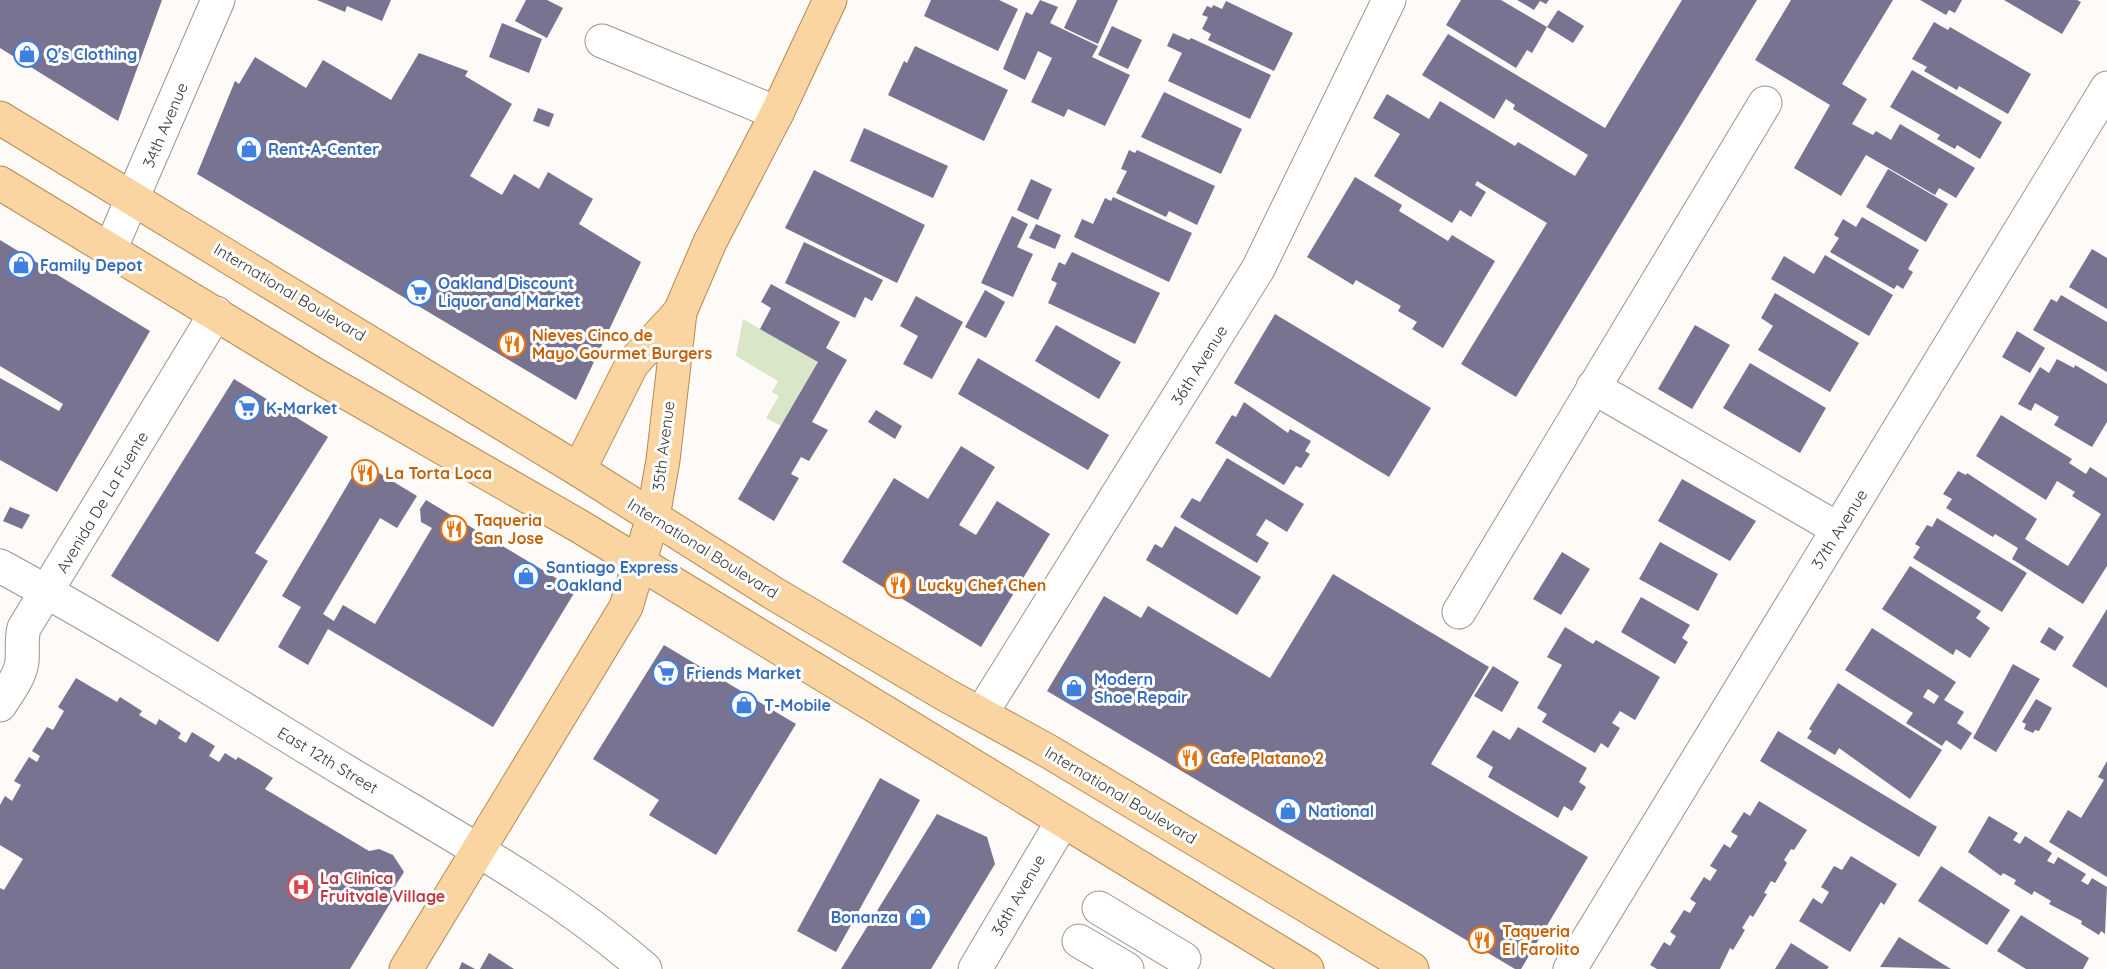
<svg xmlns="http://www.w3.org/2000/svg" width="2107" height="969" viewBox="0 0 2107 969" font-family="Quicksand,sans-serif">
	<rect width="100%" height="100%" fill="#fefaf7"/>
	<!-- green -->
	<polygon fill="#d9e7c8" points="743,319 818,362 781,426 766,418 779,396 772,392 778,381 736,356"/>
	<!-- building -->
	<g fill="#787390" fill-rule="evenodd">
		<polygon points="0,0 162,0 118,121 0,48"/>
		<polygon points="317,0 391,0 382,21 347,6 345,12"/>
		<polygon points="526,0 547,0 563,8 547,38 515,21"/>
		<polygon points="931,0 999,0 1018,9 998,51 924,16"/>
		<polygon points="1040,0 1058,7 1050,23 1098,46 1092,57 1130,75 1105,126 1068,109 1064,117 1031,102 1052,58 1038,51 1025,80 1003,69 1026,12 1032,15"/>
		<polygon points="1077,0 1118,0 1098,44 1064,28"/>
		<polygon points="1461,0 1501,0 1547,27 1532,53 1527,50 1516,68 1446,25"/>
		<polygon points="1517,0 1549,0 1546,4 1540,1 1534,10"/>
		<polygon points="1682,0 1757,0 1516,397 1461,364 1547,223 1477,181 1475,185 1486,192 1471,217 1460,210 1452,223 1374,176 1400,134 1373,118 1387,94 1429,119 1440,101 1515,146 1518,142 1575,176 1588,155 1513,109 1515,105 1506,99 1494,119 1422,75 1448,34 1605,128"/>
		<polygon points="1791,0 1893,0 1842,84 1867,99 1852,124 1873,135 1876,131 1891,140 1900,124 1975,168 1956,198 1939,188 1935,195 1866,155 1841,196 1794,168 1830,105 1755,60"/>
		<polygon points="1920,0 1962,0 1955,13 1949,10 1946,15"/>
		<polygon points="2004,0 2077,0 2081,2 2062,34"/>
		<polygon points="1226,1 1293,33 1274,71 1208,40 1211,34 1202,29 1208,17 1202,15 1207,6 1212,8 1213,5 1222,9"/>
		<polygon points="1558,10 1584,26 1573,43 1547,27"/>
		<polygon points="1934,22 1948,30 1950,27 2031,74 2008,114 1959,86 1957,90 1924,71 1927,67 1912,59"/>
		<polygon points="502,23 542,39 529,73 489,57"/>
		<polygon points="1112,26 1142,40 1128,69 1098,55"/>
		<polygon points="1173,33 1189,40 1191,38 1271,75 1250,119 1168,81 1182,53 1167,46"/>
		<polygon points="915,46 1008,90 984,141 888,95 904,61 907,63"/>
		<polygon points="419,53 468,71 465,76 512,104 470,176 502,195 514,174 539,189 548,172 593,199 579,224 641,262 576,400 197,174 235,81 239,84 255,57 306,88 323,60 391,100"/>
		<polygon points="1912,70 2002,122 1980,159 1957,145 1955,149 1937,139 1940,135 1890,107"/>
		<polygon points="1164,92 1242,129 1221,174 1141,137"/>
		<polygon points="538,108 554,114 549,127 533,121"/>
		<polygon points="864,128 948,166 933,198 850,161"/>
		<polygon points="1129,150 1135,153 1137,150 1215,186 1197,225 1169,211 1166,217 1116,193 1127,171 1121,169"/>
		<polygon points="1888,169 1948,204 1926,242 1866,207"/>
		<polygon points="814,170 925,225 897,283 785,228"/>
		<polygon points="1355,177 1402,205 1399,211 1448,241 1452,235 1495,261 1443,348 1412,329 1417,322 1398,311 1401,306 1356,280 1353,285 1307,257"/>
		<polygon points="1031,179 1052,189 1038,220 1017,210"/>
		<polygon points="1113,197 1192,233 1169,282 1074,237 1082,219 1093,224 1105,198 1111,201"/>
		<polygon points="1012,216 1028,224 1017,247 1033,254 1013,297 981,283"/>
		<polygon points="1862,217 1919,250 1908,269 1913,272 1903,289 1897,285 1894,289 1830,252 1839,238 1834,235 1843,219 1856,227"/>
		<polygon points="1036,224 1061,235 1055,249 1029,238"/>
		<polygon points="0,240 150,331 57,492 0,460 0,378 59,411 63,404 0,366"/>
		<polygon points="804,242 883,280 872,301 865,297 855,318 785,283"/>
		<polygon points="2092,249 2107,258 2107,309 2069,287"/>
		<polygon points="1072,252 1160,293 1135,344 1048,303 1057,283 1051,280 1059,262 1065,265"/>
		<polygon points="1825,255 1893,295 1869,336 1771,279 1784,256 1814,274"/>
		<polygon points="771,284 840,322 826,348 847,360 812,422 828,430 809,461 801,457 791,474 799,478 774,521 738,499 818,362 760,329 771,308 761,302"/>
		<polygon points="985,290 1005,302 986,338 965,327"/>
		<polygon points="1775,293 1859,343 1830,392 1758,350 1773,326 1761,318"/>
		<polygon points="2061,295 2107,322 2107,372 2033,330 2051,299 2057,302"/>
		<polygon points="916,296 963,322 932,379 903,364 918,336 900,326"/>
		<polygon points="1275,314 1431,408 1389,477 1234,383"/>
		<polygon points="1056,325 1121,362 1099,399 1035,361"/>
		<polygon points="1695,325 1730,345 1692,409 1658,389"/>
		<polygon points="2017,331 2045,348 2030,373 2002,357"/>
		<polygon points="978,358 1109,435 1088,470 958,394"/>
		<polygon points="2057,359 2074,368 2075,365 2107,384 2107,422 2092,447 2054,425 2059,417 2035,403 2031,411 2018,404 2040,367 2049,373"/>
		<polygon points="1750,363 1826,408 1800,453 1723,408"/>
		<polygon points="234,379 328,437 255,553 268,561 218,642 111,576"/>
		<polygon points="1244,402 1288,433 1290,429 1311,441 1305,451 1310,454 1301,468 1296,466 1284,485 1215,443 1232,415 1236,417"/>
		<polygon points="876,410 902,426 895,439 868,422"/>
		<polygon points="2001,415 2072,459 2069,463 2086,474 2090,467 2107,478 2107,566 2083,604 2012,559 2018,548 1995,534 1993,537 1946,508 1952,499 1943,494 1958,471 1966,475 1967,473 2037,519 2025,539 2068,566 2101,514 2072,496 2075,492 2057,481 2046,500 1976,456"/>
		<polygon points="961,446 995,467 959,525 976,535 997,501 1050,534 981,647 842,562 894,478 928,499"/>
		<polygon points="1227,458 1304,504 1287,532 1266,519 1256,535 1269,543 1257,563 1180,517 1192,498 1200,502"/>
		<polygon points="361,462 417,496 397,528 380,518 323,614 334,621 343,605 375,624 432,528 421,522 420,509 426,500 576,590 493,727 328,629 308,665 278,647 301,607 282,596"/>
		<polygon points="1682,479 1756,521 1730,561 1658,521"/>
		<polygon points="10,507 30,515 22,529 3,521"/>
		<polygon points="1937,518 2027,573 2002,612 1913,558 1920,547 1915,544 1927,525 1932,527"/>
		<polygon points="1175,526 1261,577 1237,615 1146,560 1155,544 1162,548"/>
		<polygon points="1660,542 1718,574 1698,611 1639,579"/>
		<polygon points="1562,552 1590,569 1561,615 1533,599"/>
		<polygon points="1910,566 1981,611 1976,618 1990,628 1970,658 1956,649 1953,655 1882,609"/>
		<polygon points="1333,574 1489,667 1431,764 1588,857 1521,969 1515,969 1047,691 1104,596 1141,618 1148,606 1270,678"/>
		<polygon points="1641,597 1690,625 1682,638 1688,642 1675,664 1621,632"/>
		<polygon points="2107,609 2107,688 2072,666"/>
		<polygon points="1565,627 1593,644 1596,640 1660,677 1635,720 1620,711 1612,723 1620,728 1608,748 1601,743 1595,753 1542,722 1547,714 1537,708 1562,665 1547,657"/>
		<polygon points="2049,627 2064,637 2055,651 2040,642"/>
		<path d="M1872 628 1956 682 1944 700 1964 712 1957 723 1972 733 1961 750 1946 740 1942 746 1906 723 1913 713 1845 670ZM1928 689 1939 696 1934 704 1923 697Z"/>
		<polygon points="664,645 796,724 716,855 649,815 659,800 593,759"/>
		<polygon points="2013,664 2040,679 1996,752 1973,738"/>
		<polygon points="1493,666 1519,682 1502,712 1474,696"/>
		<polygon points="76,678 117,702 120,697 142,711 139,715 156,725 159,719 181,733 178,738 186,743 192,732 215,746 209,756 219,762 225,753 236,760 238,757 273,778 265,789 369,851 379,849 393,855 404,872 390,894 394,897 350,969 0,969 0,888 4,890 23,859 0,845 0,805 5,796 12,801 21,785 14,781 29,757 37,762 40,756 32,751 47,727 53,730 64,711 58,707"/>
		<polygon points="1838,683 1942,750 1910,799 1839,748 1835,755 1807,738 1812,731 1809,729"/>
		<polygon points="2036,699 2052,708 2039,731 2035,730 2033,733 2024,729 2026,724 2022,722"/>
		<polygon points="1518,727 1587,768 1579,782 1586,787 1572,811 1564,806 1558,818 1488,777 1493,767 1476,757 1493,730 1510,740"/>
		<polygon points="1778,731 1937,827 1919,857 1760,761"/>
		<polygon points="2107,761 2107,877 2049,842 2068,810 2081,818 2104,780 2098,777"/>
		<polygon points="880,778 920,800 836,952 797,931"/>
		<polygon points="1759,801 1807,830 1794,850 1791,849 1784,860 1787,863 1775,883 1771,881 1764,893 1767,894 1753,917 1750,915 1742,928 1745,930 1733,950 1730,948 1720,969 1657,969 1650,965 1664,942 1670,946 1676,936 1670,932 1684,910 1690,913 1696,903 1690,899 1704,877 1710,881 1717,870 1710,866 1724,844 1730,848 1738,836 1731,832 1744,812 1750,816"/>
		<polygon points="937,814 987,837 995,864 931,969 841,969"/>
		<polygon points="1989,816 2018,833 2013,840 2020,844 2025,836 2052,853 2047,861 2054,864 2058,857 2086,874 2081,881 2088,885 2092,878 2107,887 2105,934 2101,931 2099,935 2081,924 2082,921 2049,904 2051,901 2034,891 2032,895 2014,884 2016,880 2003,873 2001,876 1968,852"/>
		<polygon points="1851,856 1897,884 1884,905 1881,902 1850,952 1799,921 1813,898 1822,904 1829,892 1821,887 1834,866 1842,870"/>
		<polygon points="1941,866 2010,910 1987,945 1918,901"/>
		<polygon points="2021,915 2089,958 2083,969 2026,969 1997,951"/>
		<polygon points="1899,937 1951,969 1880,967"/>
		<polygon points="1791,943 1829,967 1827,969 1775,969"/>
		<polygon points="489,953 514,969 480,969"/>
		<polygon points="462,962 475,969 459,969"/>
	</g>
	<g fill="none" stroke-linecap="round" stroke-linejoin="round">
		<defs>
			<g id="minor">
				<polyline points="602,41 777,113"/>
				<polyline points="110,250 218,0"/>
				<polyline points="1593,387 1838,529"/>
				<path d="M0 566C118 630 232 702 347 772 448 833 556 891 645 969"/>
				<polyline points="1459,612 1765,103"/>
				<path d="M0 705C8 692 20 677 22 662 23 649 21 640 24 628L216 313"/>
				<polyline points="981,714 1258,269 1389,0"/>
				<polyline points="1099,908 1184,959"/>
				<polyline points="1079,941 1127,969"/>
				<polyline points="975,969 1062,822"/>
				<polyline points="1570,969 2107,88"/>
			</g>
			<g id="major">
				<polyline points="0,118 579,470 773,593 946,695 1048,751 1412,969"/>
				<polyline points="0,183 314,374 579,526 1307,969"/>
				<polyline points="579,470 632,364 680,312"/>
				<polyline points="406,969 626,607 653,517 663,460 680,312 710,242 777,113 830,0"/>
			</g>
		</defs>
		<!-- minor casing -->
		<use href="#minor" stroke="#9a948f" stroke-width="35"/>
		<!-- major casing -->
		<use href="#major" stroke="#b48a52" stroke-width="35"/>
		<!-- minor -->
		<use href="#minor" stroke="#fff" stroke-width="33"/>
		<!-- major -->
		<use href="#major" stroke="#fad4a1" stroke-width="33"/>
	</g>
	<!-- icons -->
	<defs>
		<symbol id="shop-ring" viewBox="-11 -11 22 22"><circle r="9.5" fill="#fff" stroke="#3f7fe0" stroke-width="1.5"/><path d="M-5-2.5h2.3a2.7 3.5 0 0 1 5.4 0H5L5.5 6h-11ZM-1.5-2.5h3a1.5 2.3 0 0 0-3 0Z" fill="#3f7fe0"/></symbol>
		<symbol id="supermarket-ring" viewBox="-11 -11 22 22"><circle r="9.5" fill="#fff" stroke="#3f7fe0" stroke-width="1.5"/><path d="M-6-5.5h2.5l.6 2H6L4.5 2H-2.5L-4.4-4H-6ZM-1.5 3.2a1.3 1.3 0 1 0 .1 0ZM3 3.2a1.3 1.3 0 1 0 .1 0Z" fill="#3f7fe0"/></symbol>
		<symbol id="restaurant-ring" viewBox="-11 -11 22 22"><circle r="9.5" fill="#fff" stroke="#e8710a" stroke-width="1.5"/><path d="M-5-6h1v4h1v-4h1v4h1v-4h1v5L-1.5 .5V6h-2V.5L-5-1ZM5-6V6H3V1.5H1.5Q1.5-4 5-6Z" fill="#e8710a"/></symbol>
		<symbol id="hospital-ring" viewBox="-11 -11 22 22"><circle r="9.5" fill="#fff" stroke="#e0444e" stroke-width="1.5"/><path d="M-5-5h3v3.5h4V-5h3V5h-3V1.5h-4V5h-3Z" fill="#e0444e"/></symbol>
	</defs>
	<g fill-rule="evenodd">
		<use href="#shop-ring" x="12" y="39" width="30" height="30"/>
		<use href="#shop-ring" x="234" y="134" width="30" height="30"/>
		<use href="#shop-ring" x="6" y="250" width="30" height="30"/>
		<use href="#supermarket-ring" x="404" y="277" width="30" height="30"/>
		<use href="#restaurant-ring" x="497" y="329" width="30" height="30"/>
		<use href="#supermarket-ring" x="232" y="393" width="30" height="30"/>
		<use href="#restaurant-ring" x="350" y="458" width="30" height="30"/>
		<use href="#restaurant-ring" x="439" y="514" width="30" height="30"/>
		<use href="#shop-ring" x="511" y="561" width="30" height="30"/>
		<use href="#restaurant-ring" x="883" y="570" width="30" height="30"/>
		<use href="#supermarket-ring" x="651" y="658" width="30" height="30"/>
		<use href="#shop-ring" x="1059" y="673" width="30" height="30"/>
		<use href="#shop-ring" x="729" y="690" width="30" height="30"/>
		<use href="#restaurant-ring" x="1175" y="743" width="30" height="30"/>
		<use href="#shop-ring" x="1273" y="796" width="30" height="30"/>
		<use href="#hospital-ring" x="286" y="872" width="30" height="30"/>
		<use href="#shop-ring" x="903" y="902" width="30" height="30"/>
		<use href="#restaurant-ring" x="1467" y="925" width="30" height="30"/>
	</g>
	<g text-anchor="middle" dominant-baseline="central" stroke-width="6" stroke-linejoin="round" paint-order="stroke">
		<!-- shop labels -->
		<g font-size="16" font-weight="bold" fill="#366cbe" stroke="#fff" text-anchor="start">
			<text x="46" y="54">Q's Clothing</text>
			<text x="268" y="149">Rent-A-Center</text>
			<text x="40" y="265">Family Depot</text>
			<text x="438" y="283">Oakland Discount<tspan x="438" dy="18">Liquor and Market</tspan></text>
			<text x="266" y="408">K-Market</text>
			<text x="546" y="567">Santiago Express<tspan x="546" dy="18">- Oakland</tspan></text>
			<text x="686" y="673">Friends Market</text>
			<text x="1094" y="679">Modern<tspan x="1094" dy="18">Shoe Repair</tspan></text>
			<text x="764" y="705">T-Mobile</text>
			<text x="1308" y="811">National</text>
			<text x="898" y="917" text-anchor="end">Bonanza</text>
		</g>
		<!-- street labels -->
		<g font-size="16" fill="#393634" stroke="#fff">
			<text transform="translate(165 125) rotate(-67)">34th Avenue</text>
			<text transform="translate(290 292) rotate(31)">International Boulevard</text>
			<text transform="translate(1199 365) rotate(-58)">36th Avenue</text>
			<text transform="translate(663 446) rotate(-83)">35th Avenue</text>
			<text transform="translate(102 502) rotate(-59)">Avenida De La Fuente</text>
			<text transform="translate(1839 529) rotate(-58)">37th Avenue</text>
			<text transform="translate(703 548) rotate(32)">International Boulevard</text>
			<text transform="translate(328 760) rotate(31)">East 12th Street</text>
			<text transform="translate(1121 795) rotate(31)">International Boulevard</text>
			<text transform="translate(1018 895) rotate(-60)">36th Avenue</text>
		</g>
		<!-- food labels -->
		<g font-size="16" font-weight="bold" fill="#c56008" stroke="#fff" text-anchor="start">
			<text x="532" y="335">Nieves Cinco de<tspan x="532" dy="18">Mayo Gourmet Burgers</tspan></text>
			<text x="385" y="473">La Torta Loca</text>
			<text x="474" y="520">Taqueria<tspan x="474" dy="18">San Jose</tspan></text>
			<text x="918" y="585">Lucky Chef Chen</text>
			<text x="1210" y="758">Cafe Platano 2</text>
			<text x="1502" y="931">Taqueria<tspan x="1502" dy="18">El Farolito</tspan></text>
		</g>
		<!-- health labels -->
		<g font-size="16" font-weight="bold" fill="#be3a42" stroke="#fff" text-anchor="start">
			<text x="320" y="878">La Clinica<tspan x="320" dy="18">Fruitvale Village</tspan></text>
		</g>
	</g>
</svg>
